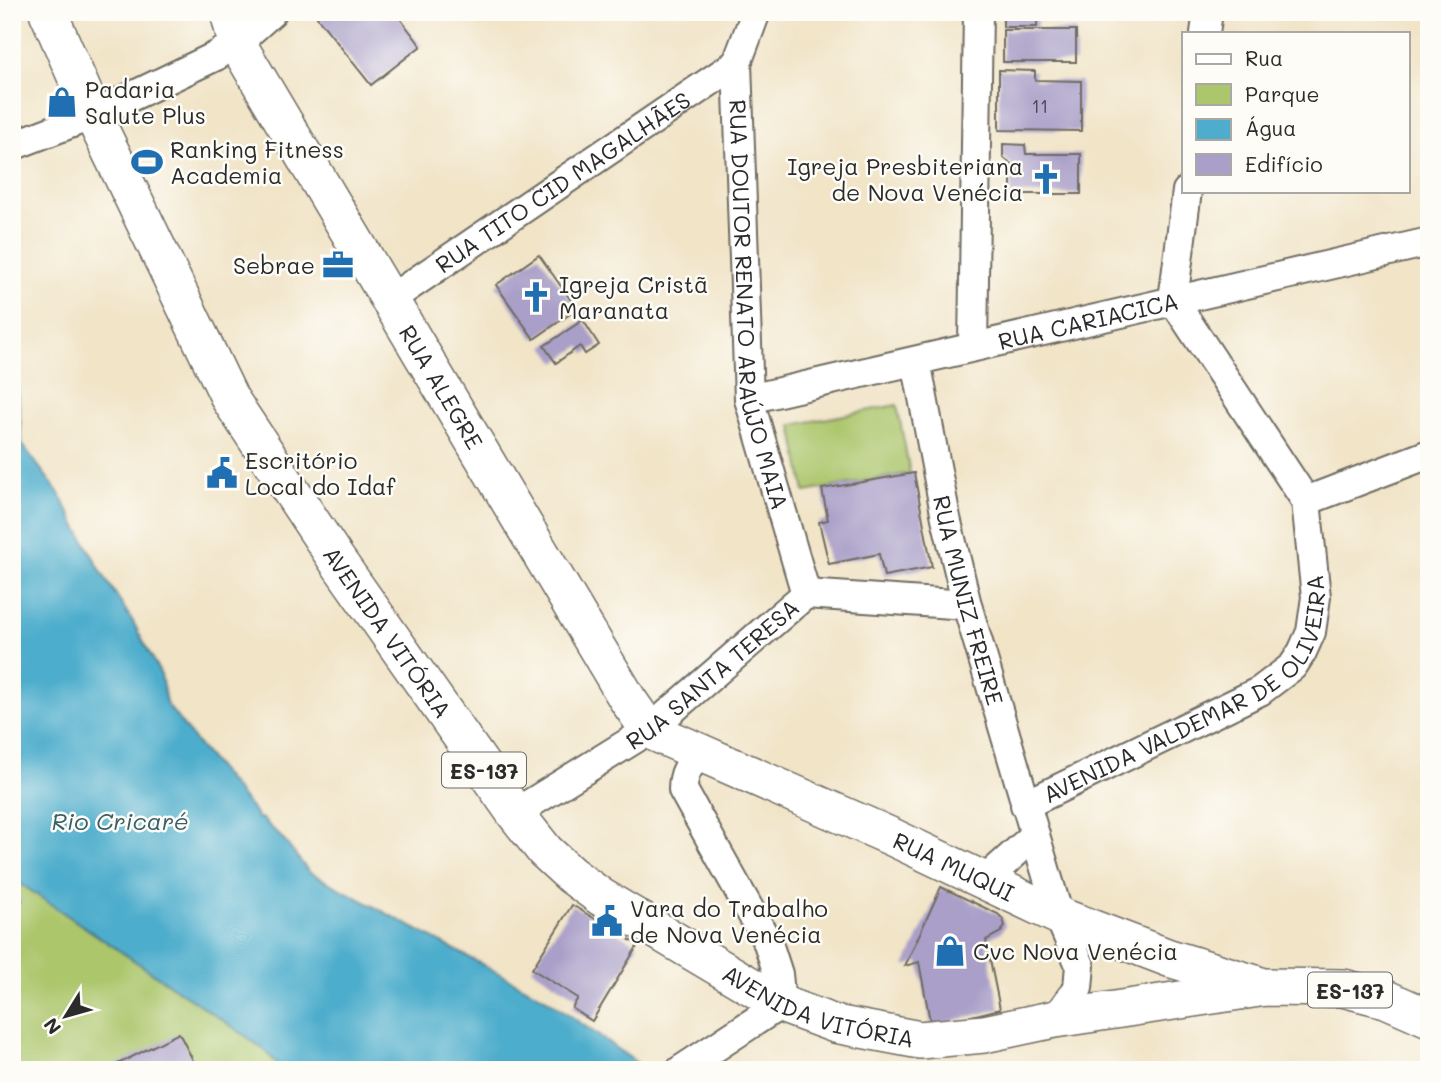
<svg xmlns="http://www.w3.org/2000/svg" width="1441" height="1082" viewBox="0 0 1441 1082" font-family="Mali,sans-serif">
	<rect width="100%" height="100%" fill="#fdfcf7"/>
	<filter id="ink" filterUnits="userSpaceOnUse"><feTurbulence type="fractalNoise" baseFrequency=".0143" numOctaves="2"/><feDisplacementMap in="SourceGraphic" scale="14" xChannelSelector="R" yChannelSelector="G"/><feConvolveMatrix kernelMatrix="1 2 1 2 8 2 1 2 1" color-interpolation-filters="sRGB"/></filter>
	<filter id="wash" filterUnits="userSpaceOnUse"><feTurbulence type="fractalNoise" baseFrequency=".00686" numOctaves="4" result="noise"/><feDisplacementMap in="SourceGraphic" scale="28" xChannelSelector="R" yChannelSelector="G"/><feGaussianBlur stdDeviation="1.57" result="paint"/><feColorMatrix in="noise" values="0 0 0 0 0 0 0 0 0 0 0 0 0 0 0 0 0 1.4 0 .05"/><feComposite in="paint" operator="in"/></filter>
	<g filter="url(#wash)">
		<rect width="100%" height="100%" fill="#f1e4c7"/>
		<!-- green -->
		<g fill="#acc66c" stroke="#6c784c" stroke-width="2">
			<polygon points="897,405 910,473 805,492 792,425"/>
			<polygon points="12,878 246,1036 267,1052 282,1070 12,1070"/>
		</g>
		<!-- water -->
		<polygon fill="#4eadcc" stroke="#3c6c7c" stroke-width="2" points="12,358 17,378 22,444 58,492 102,573 132,620 161,675 166,703 195,741 255,813 258,819 261,818 282,838 309,872 547,999 647,1070 282,1070 267,1052 246,1036 12,878"/>
		<g id="blocks">
			<!-- building -->
			<g fill="#a99fc8">
				<polygon points="313,12 395,12 421,46 371,85"/>
				<rect x="1003" y="12" width="34" height="15"/>
				<rect x="1003" y="30" width="73" height="32"/>
				<polygon points="999,70 1035,71 1035,80 1081,81 1081,131 999,130"/>
				<polygon points="1003,144 1025,145 1026,154 1081,154 1081,194 1011,194 1011,164 1003,157"/>
				<polygon points="539,255 577,309 534,339 496,285"/>
				<polygon points="583,320 599,345 585,354 580,346 556,363 544,346"/>
				<polygon points="914,473 932,567 884,576 879,554 829,564 819,522 828,520 822,489"/>
				<polygon points="941,887 998,914 1003,919 1005,926 1001,932 986,940 1000,1009 931,1026 919,962 905,966"/>
				<polygon points="12,891 22,900 12,910"/>
				<polygon points="572,905 638,945 592,1021 572,1008 578,998 532,969"/>
				<polygon points="179,1033 198,1070 106,1070"/>
			</g>
		</g>
	</g>
	<g filter="url(#ink)">
		<use href="#blocks" fill-opacity="0" stroke="#706c62" stroke-width="2"/>
		<g fill="none" stroke-linecap="round" stroke-linejoin="round">
			<defs>
				<g id="minor">
					<path id="s1" d="M756 12 737 63 749 399 806 594"/>
					<polyline points="1205,33 1208,12"/>
					<polyline points="12,146 93,115 216,56 237,43 272,12"/>
					<path id="s2" d="M389 300 737 63"/>
					<polyline points="973,347 978,12"/>
					<path id="s3" d="M916 361 946 518 967 605 1059 916 1080 965 1078 988 1055 1019"/>
					<path id="s4" d="M749 399 1429 242"/>
					<polyline points="1306,501 1429,454"/>
					<path id="s5" d="M1025 805 1260 691 1293 666 1302 652 1311 632 1316 597 1306 501 1173 300 1187 191"/>
					<path id="s6" d="M515 813 649 730 806 594 967 605"/>
					<polyline points="984,881 1035,835"/>
					<path d="M681 1070 781 1004 778 974 768 943 683 790C683 773 688 765 702 754"/>
				</g>
				<g id="major">
					<path id="s7" d="M48 12 93 115 230 399 336 559 515 813 545 851 571 875 601 897 781 1004 835 1024 920 1040 984 1034 1055 1019 1266 987 1343 988 1386 999 1429 1018"/>
					<path id="s8" d="M229 12 237 43 254 72 628 700 649 730 892 837 1059 916 1169 958 1255 984"/>
				</g>
			</defs>
			<!-- minor casing -->
			<use href="#minor" stroke="#706c62" stroke-width="32"/>
			<!-- major casing -->
			<use href="#major" stroke="#706c62" stroke-width="40"/>
			<!-- minor -->
			<use href="#minor" stroke="#fff" stroke-width="28"/>
			<!-- major -->
			<use href="#major" stroke="#fff" stroke-width="37"/>
		</g>
	</g>
	<!-- icons -->
	<defs>
		<symbol id="shop-bare" viewBox="-9 -9 18 18"><path d="M-5-2.5h2.3a2.7 3.5 0 0 1 5.4 0H5L5.5 6h-11ZM-1.5-2.5h3a1.5 2.3 0 0 0-3 0Z" fill="#1f6fb2" stroke="#fdfcf7" stroke-width="2.5" paint-order="stroke"/></symbol>
		<symbol id="stadium-bare" viewBox="-9 -9 18 18"><path d="M0-5a6.5 5 0 1 0 0 10a6.5 5 0 1 0 0-10ZM-3.5-1.8h7v3.6h-7Z" fill="#1f6fb2" stroke="#fdfcf7" stroke-width="2.5" paint-order="stroke"/></symbol>
		<symbol id="church-bare" viewBox="-9 -9 18 18"><path d="M-1.2-6h2.4v3.5h3.3v2.4h-3.3V6h-2.4V-.1h-3.3v-2.4h3.3Z" fill="#1f6fb2" stroke="#fdfcf7" stroke-width="2.5" paint-order="stroke"/></symbol>
		<symbol id="office-bare" viewBox="-9 -9 18 18"><path d="M-6-3h4V-5.5h4V-3h4V5H-6ZM-1-4.5V-3h2v-1.5ZM-6 0V1H6V0Z" fill="#1f6fb2" stroke="#fdfcf7" stroke-width="2.5" paint-order="stroke"/></symbol>
		<symbol id="civic-bare" viewBox="-9 -9 18 18"><path d="M-.6-6.5H3V-4.5H.6V-3L4-1V1h2V6H-6V1h2V-1L-.6-3ZM-1.2 2.5V6h2.4V2.5Z" fill="#1f6fb2" stroke="#fdfcf7" stroke-width="2.5" paint-order="stroke"/></symbol>
	</defs>
	<g fill-rule="evenodd">
		<use href="#shop-bare" x="40" y="80" width="44" height="44"/>
		<use href="#stadium-bare" x="125" y="140" width="44" height="44"/>
		<use href="#church-bare" x="1024" y="157" width="44" height="44"/>
		<use href="#office-bare" x="316" y="243" width="44" height="44"/>
		<use href="#church-bare" x="514" y="275" width="44" height="44"/>
		<use href="#civic-bare" x="200" y="451" width="44" height="44"/>
		<use href="#civic-bare" x="585" y="899" width="44" height="44"/>
		<use href="#shop-bare" x="928" y="929" width="44" height="44"/>
	</g>
	<g text-anchor="middle" dominant-baseline="central" stroke-width="5" stroke-linejoin="round" paint-order="stroke">
		<!-- number labels -->
		<g font-size="19" fill="#4a4852">
			<text x="1040" y="105">11</text>
		</g>
		<!-- shield labels -->
		<g fill="#fdfcf7" stroke="#6a6a68" stroke-width="2">
			<rect x="442" y="752.5" width="84" height="35" rx="5"/>
			<rect x="1308" y="972.5" width="84" height="35" rx="5"/>
		</g>
		<g font-size="21" font-weight="bold" fill="#2b2b2b">
			<text x="484" y="770">ES-137</text>
			<text x="1350" y="990">ES-137</text>
		</g>
		<!-- poi labels -->
		<g font-size="23" fill="#2b2b2b" stroke="#fdfcf7" text-anchor="start">
			<text x="85" y="89">Padaria<tspan x="85" dy="26">Salute Plus</tspan></text>
			<text x="170" y="149">Ranking Fitness<tspan x="170" dy="26">Academia</tspan></text>
			<text x="1023" y="166" text-anchor="end">Igreja Presbiteriana<tspan x="1023" dy="26">de Nova Venécia</tspan></text>
			<text x="315" y="265" text-anchor="end">Sebrae</text>
			<text x="559" y="284">Igreja Cristã<tspan x="559" dy="26">Maranata</tspan></text>
			<text x="245" y="460">Escritório<tspan x="245" dy="26">Local do Idaf</tspan></text>
			<text x="630" y="908">Vara do Trabalho<tspan x="630" dy="26">de Nova Venécia</tspan></text>
			<text x="973" y="951">Cvc Nova Venécia</text>
		</g>
		<!-- street labels -->
		<g font-size="23" fill="#2b2b2b" stroke="#fdfcf7">
			<text stroke="none"><textPath href="#s2" startOffset="210">RUA TITO CID MAGALHÃES</textPath></text>
			<text stroke="none"><textPath href="#s1" startOffset="298">RUA DOUTOR RENATO ARAÚJO MAIA</textPath></text>
			<text stroke="none"><textPath href="#s4" startOffset="348">RUA CARIACICA</textPath></text>
			<text stroke="none"><textPath href="#s8" startOffset="432">RUA ALEGRE</textPath></text>
			<text stroke="none"><textPath href="#s3" startOffset="245">RUA MUNIZ FREIRE</textPath></text>
			<text stroke="none"><textPath href="#s7" startOffset="709">AVENIDA VITÓRIA</textPath></text>
			<text stroke="none"><textPath href="#s6" startOffset="242">RUA SANTA TERESA</textPath></text>
			<text stroke="none"><textPath href="#s5" startOffset="210">AVENIDA VALDEMAR DE OLIVEIRA</textPath></text>
			<text stroke="none"><textPath href="#s8" startOffset="1167">RUA MUQUI</textPath></text>
			<text stroke="none"><textPath href="#s7" startOffset="1297">AVENIDA VITÓRIA</textPath></text>
		</g>
		<!-- water labels -->
		<g font-size="24" font-style="italic" fill="#395f6b" stroke="#fdfcf7">
			<text x="120" y="820">Rio Cricaré</text>
		</g>
	</g>
	<!-- margin -->
	<rect width="1441" height="1082" fill="none" stroke="#fdfcf7" stroke-width="42"/>
	<!-- legend -->
	<rect x="1182" y="32" width="228" height="161" fill="#fdfcf7" stroke="#a9a8a5" stroke-width="2"/>
	<rect x="1196" y="54" width="35" height="10" fill="#ffffff" stroke="#a9a8a5" stroke-width="2"/>
	<text x="1245" y="66" font-size="21" fill="#2b2b2b">Rua</text>
	<rect x="1196" y="84" width="35" height="21" fill="#acc66c" stroke="#a9a8a5" stroke-width="2"/>
	<text x="1245" y="102" font-size="21" fill="#2b2b2b">Parque</text>
	<rect x="1196" y="119" width="35" height="21" fill="#4eadcc" stroke="#a9a8a5" stroke-width="2"/>
	<text x="1245" y="136" font-size="21" fill="#2b2b2b">Água</text>
	<rect x="1196" y="154" width="35" height="21" fill="#a99fc8" stroke="#a9a8a5" stroke-width="2"/>
	<text x="1245" y="172" font-size="21" fill="#2b2b2b">Edifício</text>
	<!-- north arrow -->
	<g transform="translate(66 1016) rotate(233)" stroke="#fdfcf7" stroke-width="5" paint-order="stroke">
	<path d="M0-5L12 26L0 18L-12 26Z" fill="#2b2b2b"/>
	<text y="-10" font-size="19" font-weight="bold" text-anchor="middle" fill="#2b2b2b">N</text>
	</g>
</svg>
